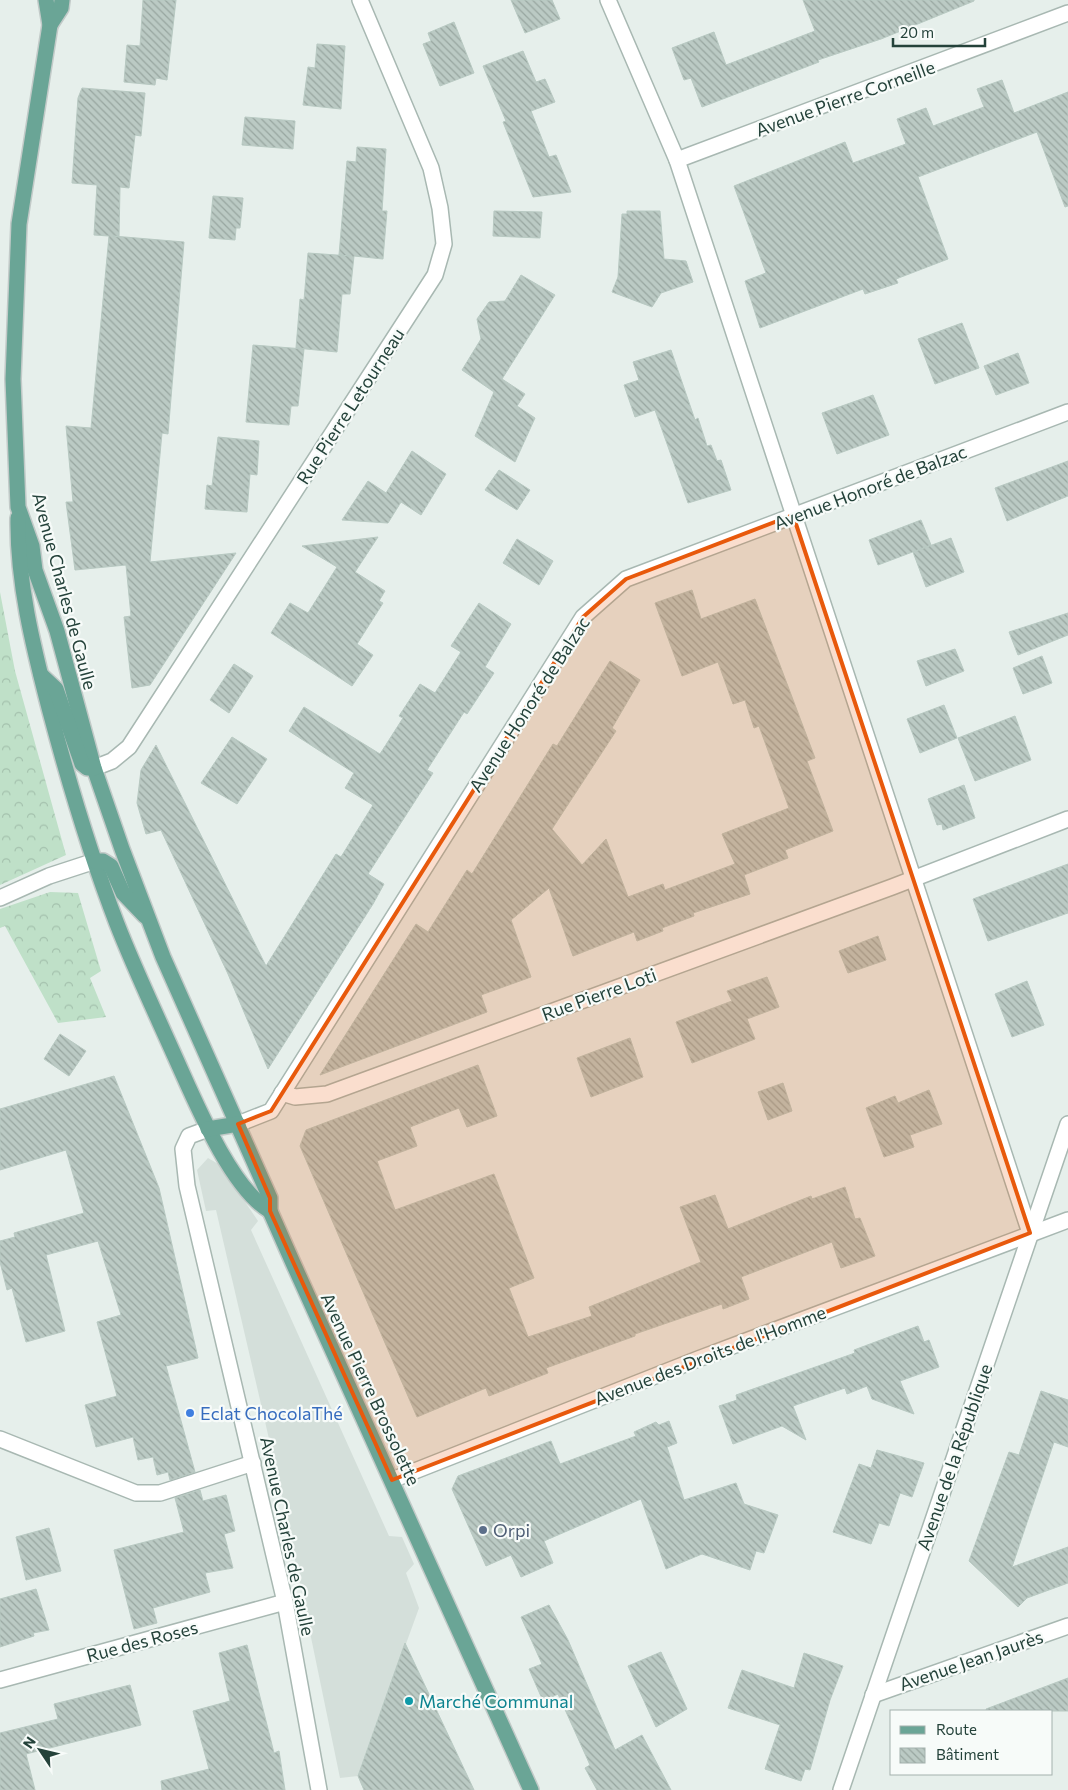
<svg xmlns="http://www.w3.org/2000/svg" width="1068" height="1790" viewBox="0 0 1068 1790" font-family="Commissioner,sans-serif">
	<defs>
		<pattern id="forest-crowns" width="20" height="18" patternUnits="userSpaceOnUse" patternTransform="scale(1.25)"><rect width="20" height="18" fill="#bfe0c8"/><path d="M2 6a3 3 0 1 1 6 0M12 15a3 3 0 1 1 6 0" fill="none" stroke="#a4c1ad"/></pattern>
		<pattern id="building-back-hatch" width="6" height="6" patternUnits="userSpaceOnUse" patternTransform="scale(1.25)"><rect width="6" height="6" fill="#bbcac4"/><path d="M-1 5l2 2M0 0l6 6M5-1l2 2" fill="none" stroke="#98a6a0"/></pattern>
	</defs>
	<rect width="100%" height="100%" fill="#e6efeb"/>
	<!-- built -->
	<polygon fill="#d4dfda" points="208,1158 220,1165 258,1221 251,1230 389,1536 402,1537 414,1564 406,1573 419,1608 358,1776 340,1778 279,1482 216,1210 206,1211 197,1170"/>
	<!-- forest -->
	<g fill="url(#forest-crowns)">
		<polygon points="0,592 15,671 66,855 0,885"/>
		<polygon points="50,892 78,893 101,971 90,978 106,1017 58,1023 5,926 0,928 0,909"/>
	</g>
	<!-- building -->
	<g fill="url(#building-back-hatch)" stroke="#b8c9c2">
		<polygon points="143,0 176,0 167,80 156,78 155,85 124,82 127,45 140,46"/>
		<polygon points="511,0 552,0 560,19 525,33"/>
		<polygon points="803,0 974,0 974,1 881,39 818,60 819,62 702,107 691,78 684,80 672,48 714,32 726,65 815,31"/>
		<polygon points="454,22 474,73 440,86 423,44 431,41 428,33"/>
		<polygon points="317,44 345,46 341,109 303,105 308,67 315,68"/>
		<polygon points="523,51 536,82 545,79 555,102 531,111 549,157 556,155 571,192 533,197 503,122 506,121 483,66"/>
		<polygon points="1002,80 1014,113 1068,92 1068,206 1065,207 1037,132 918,177 948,259 896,279 898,283 865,294 863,289 760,328 745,281 766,273 734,186 845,142 853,163 906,144 897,119 926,108 933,126 984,107 977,89"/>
		<polygon points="82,88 145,93 141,136 135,135 129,188 120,187 119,237 113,236 184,242 168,434 162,433 150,562 236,553 150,685 132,688 124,617 131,616 126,565 75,570 66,502 73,502 66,426 91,428 109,236 94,235 97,185 72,183 78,98"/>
		<polygon points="245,117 295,121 293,149 242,145"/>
		<polygon points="357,147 386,149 382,211 387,211 383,259 354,256 350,294 342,294 337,352 296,348 300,299 304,300 308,253 351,256 339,255 347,161 356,162"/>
		<polygon points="213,196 243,198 240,228 236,228 235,240 209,238"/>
		<polygon points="494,211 542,212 540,238 493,236"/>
		<polygon points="627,211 660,211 664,259 686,261 693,282 661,293 652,307 612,292 618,277 622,214 627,214"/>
		<polygon points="521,275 555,295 502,379 525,394 517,406 535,418 515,462 475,436 494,392 462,370 481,339 477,319 489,302 505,301"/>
		<polygon points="962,323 979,368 935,384 918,339"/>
		<polygon points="253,345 304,349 298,406 291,406 289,425 246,422"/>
		<polygon points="671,350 695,420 698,418 707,446 711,445 717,461 721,460 731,490 688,503 655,410 635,417 624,385 639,380 633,362"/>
		<polygon points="1018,353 1029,383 996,395 984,366"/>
		<polygon points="873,395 889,435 837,454 822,413"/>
		<polygon points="218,437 259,441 257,475 250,474 247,512 205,509 207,485 212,486"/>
		<polygon points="412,451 446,474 421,515 401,502 388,523 342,520 368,481 386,493"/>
		<polygon points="1068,461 1068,496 1007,521 995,488"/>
		<polygon points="499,470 530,490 517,510 485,490"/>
		<polygon points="921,520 931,545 878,565 869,540"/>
		<polygon points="378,537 355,572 385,591 379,601 383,603 357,644 373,655 352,686 271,633 290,603 308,613 337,567 302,546"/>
		<polygon points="951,538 964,572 926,587 913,552"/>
		<polygon points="517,539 553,561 539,585 503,563"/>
		<polygon points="692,590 701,619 755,599 815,758 807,761 833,831 785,850 788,858 744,875 750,894 693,913 694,916 662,928 663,931 637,941 634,932 573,956 549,888 511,920 531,977 481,995 487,1012 320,1075 416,924 428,932 467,870 472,874 553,744 557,746 610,661 640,680 612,728 616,731 552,829 582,865 606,839 628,897 663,884 665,890 735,864 722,834 789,808 759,726 754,728 745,700 733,704 718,662 682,676 655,603"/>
		<polygon points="479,603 511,624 485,667 494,673 467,714 464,712 427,770 433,773 368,874 384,884 373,904 268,1069 228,974 161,830 146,834 137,803 141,770 156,745 266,966 336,854 341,857 373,805 345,788 354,773 289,731 304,707 380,754 403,718 399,716 420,684 435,693 461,652 451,646"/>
		<polygon points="1068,613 1068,635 1018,655 1009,632"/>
		<polygon points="955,649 964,671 926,686 917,661"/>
		<polygon points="1042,656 1052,683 1023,694 1013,668"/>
		<polygon points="234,664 253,676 229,713 210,700"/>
		<polygon points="944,705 957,738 920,753 907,719"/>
		<polygon points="1015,716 1031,760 975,781 958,738"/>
		<polygon points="232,737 267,759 237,804 201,783"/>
		<polygon points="964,785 975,818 943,830 942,824 937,825 928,799"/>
		<polygon points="1068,864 1068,913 988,941 973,899"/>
		<polygon points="878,936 886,960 848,973 839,951"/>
		<polygon points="767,977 779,1007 747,1019 755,1039 692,1063 676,1022 732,1001 727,991"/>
		<polygon points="1027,981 1044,1025 1012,1037 995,994"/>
		<polygon points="60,1034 86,1051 69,1076 44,1059"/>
		<polygon points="630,1038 643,1077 591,1097 577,1058"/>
		<polygon points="478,1065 497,1116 467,1127 459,1108 410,1127 417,1146 377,1161 395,1210 494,1174 534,1278 509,1288 528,1337 592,1316 589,1307 701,1262 680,1207 715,1195 728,1229 811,1196 812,1199 845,1187 855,1219 860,1218 875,1256 841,1268 832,1242 741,1277 749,1299 723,1309 722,1304 635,1334 635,1336 546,1368 548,1373 489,1396 486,1388 417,1417 300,1146 306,1130"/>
		<polygon points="114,1076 159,1188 198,1358 166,1366 195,1472 170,1480 168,1472 157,1475 153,1457 138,1460 133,1437 96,1447 85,1405 117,1396 97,1322 121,1315 98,1241 46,1255 65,1331 26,1342 12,1288 7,1290 0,1262 0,1241 15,1237 14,1233 84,1213 66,1150 0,1170 0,1109"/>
		<polygon points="783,1083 792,1111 768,1120 758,1092"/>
		<polygon points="929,1090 942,1124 910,1135 914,1147 884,1157 866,1108 895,1096 898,1103"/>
		<polygon points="918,1326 924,1342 929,1340 939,1367 900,1381 914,1414 872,1399 867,1386 847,1394 845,1388 793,1406 806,1440 782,1426 733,1444 719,1406 737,1400 736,1395 855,1353 854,1350"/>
		<polygon points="1041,1391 1068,1400 1068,1447 1054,1442 1012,1567 1068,1547 1068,1583 1027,1598 1018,1607 969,1561 1009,1452 1019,1455"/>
		<polygon points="669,1421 677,1443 667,1447 684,1500 736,1483 744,1504 778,1515 764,1553 756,1551 750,1570 702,1554 666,1569 641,1499 544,1541 553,1563 521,1577 511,1555 486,1566 452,1489 458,1476 551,1441 560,1464 636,1436 634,1432 656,1422 659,1425"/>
		<polygon points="877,1450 924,1463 912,1497 900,1493 889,1526 879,1523 871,1544 833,1532 859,1464 871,1468"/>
		<polygon points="200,1490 203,1501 226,1495 235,1531 224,1534 233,1568 205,1573 210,1592 153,1608 157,1623 134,1629 114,1550 184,1532 175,1498"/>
		<polygon points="49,1528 61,1571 26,1580 16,1537"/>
		<polygon points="36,1589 49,1630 33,1633 34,1636 0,1647 0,1599"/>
		<polygon points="549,1605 568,1640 615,1750 642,1735 671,1790 597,1790 585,1768 590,1765 558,1694 543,1701 529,1669 542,1664 521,1617"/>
		<polygon points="405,1643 474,1790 364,1790 358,1776"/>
		<polygon points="247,1645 274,1753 279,1751 285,1790 162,1790 161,1781 209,1769 193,1711 230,1701 219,1653"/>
		<polygon points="661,1652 687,1709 656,1727 628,1666"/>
		<polygon points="804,1653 843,1666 830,1700 810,1770 805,1769 801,1781 765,1769 780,1725 728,1708 742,1670 794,1688"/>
		<polygon points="1068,1678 1068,1711 987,1711 986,1709"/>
		<polygon points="130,1685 141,1725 26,1754 35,1790 0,1790 0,1733 58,1719 54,1704"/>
	</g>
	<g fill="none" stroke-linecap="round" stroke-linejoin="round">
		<defs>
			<g id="minor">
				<polyline points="608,0 677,160 1030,1233"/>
				<polyline points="677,160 1068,13"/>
				<polyline points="94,768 112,761 129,747 435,275 444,244 440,208 431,168 360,0"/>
				<polyline points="0,898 49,876 95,861"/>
				<polyline points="282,1093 295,1097 327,1094 892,887 1068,819"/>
				<polyline points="238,1124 271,1111 583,617 626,579 1068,412"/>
				<polyline points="208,1129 189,1136 183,1149 187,1186 285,1602 319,1790"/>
				<polyline points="0,1439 136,1493 160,1493 253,1463"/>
				<polyline points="392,1480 698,1359 1068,1220"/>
				<polyline points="0,1680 285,1602"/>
				<polyline points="873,1695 1068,1626"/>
				<polyline points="841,1790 1068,1124"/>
			</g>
			<g id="major">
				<polyline points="46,0 50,25 19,224 13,379 18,507 32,546 35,570 57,631 94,768 122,849 163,957 270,1198 270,1211 293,1263 531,1790"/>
				<polyline points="50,25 61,8 62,0"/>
				<path d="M18 518C17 582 33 646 49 708 68 780 90 854 117 924 135 970 156 1014 176 1059 195 1101 231 1189 270 1211"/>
				<polyline points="41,675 56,689 82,764 87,768 94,768"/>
				<polyline points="95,861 103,861 111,866 123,893 145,916"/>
				<polyline points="208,1129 238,1124"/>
			</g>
		</defs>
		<!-- minor casing -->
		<use href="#minor" stroke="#a8b8b2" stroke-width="18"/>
		<!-- major casing -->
		<use href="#major" stroke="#c2cac8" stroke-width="18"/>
		<!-- minor -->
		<use href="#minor" stroke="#fff" stroke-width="15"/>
		<!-- major -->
		<use href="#major" stroke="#6aa596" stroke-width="15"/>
	</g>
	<!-- marked area -->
	<path fill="#e8590c" fill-opacity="0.2" stroke="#e8590c" stroke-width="4" stroke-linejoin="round" d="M793 515 1030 1233 392 1480 270 1211V1198L238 1124 271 1111 583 617 626 579Z"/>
	<!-- markers -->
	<circle fill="#3f7fe0" stroke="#f7fbf9" stroke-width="2" cx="190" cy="1413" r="5"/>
	<circle fill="#5c6f8a" stroke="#f7fbf9" stroke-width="2" cx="483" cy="1530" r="5"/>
	<circle fill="#0f9aa8" stroke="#f7fbf9" stroke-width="2" cx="409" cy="1701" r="5"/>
	<g text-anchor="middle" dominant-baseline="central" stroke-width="4.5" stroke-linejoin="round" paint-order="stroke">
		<!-- street labels -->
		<g font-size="18" fill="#24423a" stroke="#f7fbf9">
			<text transform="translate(845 98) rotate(-20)">Avenue Pierre Corneille</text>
			<text transform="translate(350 406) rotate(-57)">Rue Pierre Letourneau</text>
			<text transform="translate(870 487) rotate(-21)">Avenue Honoré de Balzac</text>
			<text transform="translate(65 591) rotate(75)">Avenue Charles de Gaulle</text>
			<text transform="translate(529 704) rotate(-57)">Avenue Honoré de Balzac</text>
			<text transform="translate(599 994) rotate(-20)">Rue Pierre Loti</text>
			<text transform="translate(710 1355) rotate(-21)">Avenue des Droits de l'Homme</text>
			<text transform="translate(371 1389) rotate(65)">Avenue Pierre Brossolette</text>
			<text transform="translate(954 1457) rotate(-71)">Avenue de la République</text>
			<text transform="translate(288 1536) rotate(78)">Avenue Charles de Gaulle</text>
			<text transform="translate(142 1641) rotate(-15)">Rue des Roses</text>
			<text transform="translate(971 1660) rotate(-19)">Avenue Jean Jaurès</text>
		</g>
		<!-- shop labels -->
		<g font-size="18" fill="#366cbe" stroke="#f7fbf9" text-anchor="start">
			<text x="200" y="1413">Eclat ChocolaThé</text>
		</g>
		<!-- service labels -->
		<g font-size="18" fill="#4e5e75" stroke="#f7fbf9" text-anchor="start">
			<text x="493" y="1530">Orpi</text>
		</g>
		<!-- culture labels -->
		<g font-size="18" fill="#0d838f" stroke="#f7fbf9" text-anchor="start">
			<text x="419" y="1701">Marché Communal</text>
		</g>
	</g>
	<!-- legend -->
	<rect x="890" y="1710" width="162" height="65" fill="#f7fbf9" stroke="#a3b1ad"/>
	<rect x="900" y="1726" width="25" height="8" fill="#6aa596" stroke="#a3b1ad"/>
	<text x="936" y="1735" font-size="15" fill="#24423a">Route</text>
	<rect x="900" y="1748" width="25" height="15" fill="url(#building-back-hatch)" stroke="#a3b1ad"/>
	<text x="936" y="1760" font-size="15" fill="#24423a">Bâtiment</text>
	<!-- north arrow -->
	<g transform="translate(40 1750) rotate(305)" stroke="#f7fbf9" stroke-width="4" paint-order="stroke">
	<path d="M0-4L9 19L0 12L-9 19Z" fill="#24423a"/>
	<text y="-8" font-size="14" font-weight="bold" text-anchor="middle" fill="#24423a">N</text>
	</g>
	<!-- scale -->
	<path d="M893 38v8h92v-8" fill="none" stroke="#24423a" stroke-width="2.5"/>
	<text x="900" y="38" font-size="15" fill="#24423a" stroke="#f7fbf9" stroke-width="4" paint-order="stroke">20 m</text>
</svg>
